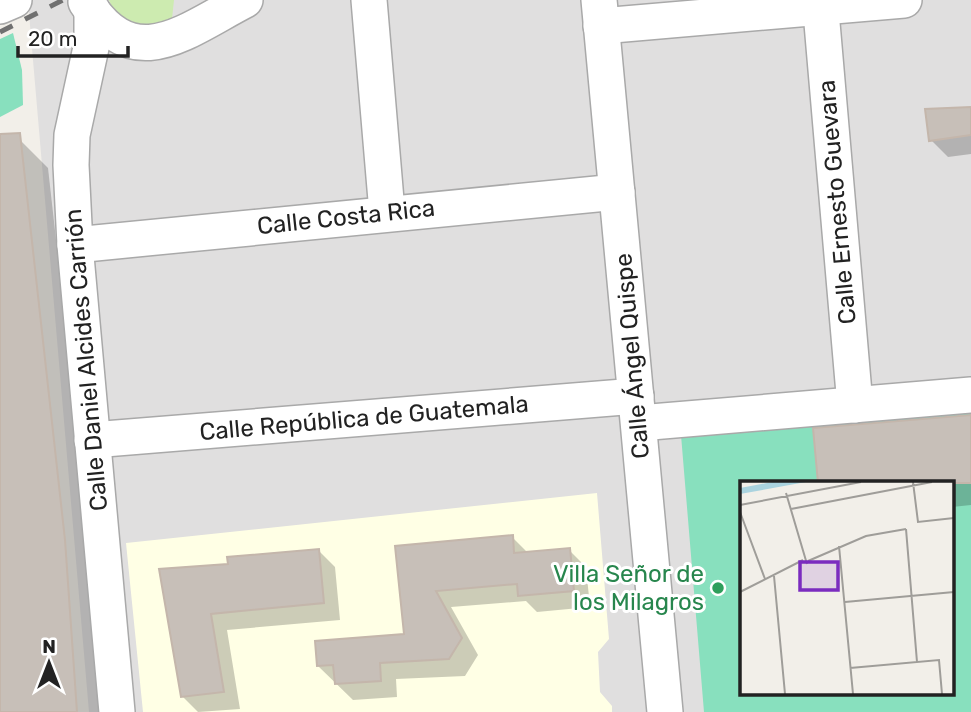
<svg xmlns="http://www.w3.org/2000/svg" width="971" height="712" viewBox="0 0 971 712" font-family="Rubik,sans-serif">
	<rect width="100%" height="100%" fill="#f2efe9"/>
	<!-- residential -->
	<path fill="#e0dfdf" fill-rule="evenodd" d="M0 0H971V712H89L28 2ZM742 483H952V693H742Z"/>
	<!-- education -->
	<polygon fill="#ffffe5" points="597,493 609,639 598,652 600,692 612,706 612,712 143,712 126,543"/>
	<!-- grass -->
	<polygon fill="#cdebb0" points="109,0 174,0 172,19 160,29 122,31"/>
	<!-- pitch -->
	<g fill="#88e0be" fill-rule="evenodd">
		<polygon points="13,33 22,70 23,105 0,117 0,39"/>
		<path d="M971 407V712H704L681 435ZM742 483H952V693H742Z"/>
	</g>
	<!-- shadow -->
	<g fill="#0003">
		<polygon points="971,109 971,154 948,157 931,140"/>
		<polygon points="20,140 48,168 93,570 102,712 0,712 0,142"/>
		<polygon points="971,417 971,505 952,507 952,483"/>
		<polygon points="512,537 528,553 569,550 586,567 590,607 537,612 526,601 451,607 478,655 465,676 396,679 397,697 353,700 318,666 406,635 397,547"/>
		<polygon points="318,550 335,567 340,620 227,630 240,709 198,712 182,696 161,571 230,565"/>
	</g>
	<!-- building -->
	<g fill="#c7bfb8" stroke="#c4b6ab" stroke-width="2">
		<polygon points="971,107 971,135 929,141 925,109"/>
		<polygon points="20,133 65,540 77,712 0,712 0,134"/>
		<polygon points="971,415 971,483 818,483 813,428"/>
		<polygon points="513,535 514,553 570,548 574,591 518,596 517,584 436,591 462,638 449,659 380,663 381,681 335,684 333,665 317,666 315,641 404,634 395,546"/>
		<polygon points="319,549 324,603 211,614 224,692 181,697 159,569 228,564 227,557"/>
	</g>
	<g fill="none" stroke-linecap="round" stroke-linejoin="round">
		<defs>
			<g id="minor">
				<polyline points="369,0 387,212"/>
				<polyline points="599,0 665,712"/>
				<polyline points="820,0 855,405"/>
				<path d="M86 2C134 77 185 31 245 0"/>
				<polyline points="0,6 14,0"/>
				<polyline points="92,10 92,43 72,135 71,165 75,245 117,712"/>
				<polyline points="601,26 904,0"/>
				<polyline points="75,245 617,192"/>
				<polyline points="639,423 971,395"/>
				<polyline points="92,440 636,396"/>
			</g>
		</defs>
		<!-- minor casing -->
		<use href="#minor" stroke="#a9a9a9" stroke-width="38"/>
		<!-- minor -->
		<use href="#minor" stroke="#fff" stroke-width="35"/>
		<!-- rail -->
		<polyline stroke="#707070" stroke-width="5" stroke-dasharray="14 14" stroke-linecap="butt" points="0,32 63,0"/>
	</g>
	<!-- markers -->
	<circle fill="#2e9e5b" stroke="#fff" stroke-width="2.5" cx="718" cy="588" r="7"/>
	<g text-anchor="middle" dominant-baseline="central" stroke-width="6" stroke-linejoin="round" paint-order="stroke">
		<!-- street labels -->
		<g font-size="24" fill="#222" stroke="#fff">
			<text transform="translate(837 202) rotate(-95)">Calle Ernesto Guevara</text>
			<text transform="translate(346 217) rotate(-6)">Calle Costa Rica</text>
			<text transform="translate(632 356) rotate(-95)">Calle Ángel Quispe</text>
			<text transform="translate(86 360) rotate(-95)">Calle Daniel Alcides Carrión</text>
			<text transform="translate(364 418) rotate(-5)">Calle República de Guatemala</text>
		</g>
		<!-- leisure labels -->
		<g font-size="24" fill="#27864d" stroke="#fff" text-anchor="end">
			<text x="704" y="574">Villa Señor de<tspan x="704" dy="28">los Milagros</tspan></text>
		</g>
	</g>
	<!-- overview -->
	<g transform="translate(740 481)">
		<rect width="214" height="214" fill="#f2efe9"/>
		<path d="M32 1H66L0 13V7Z" fill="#aad3df"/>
		<path fill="none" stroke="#9f9d99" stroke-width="2" d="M173 1 178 41 214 37M46 12 67 83M0 24 121 1M51 28 192 1M0 31 25 98M166 48 177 181M99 65 113 213M68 80 126 55 166 48M34 95 45 213M0 111 63 79M105 121 214 111M110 187 199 179 202 213"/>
		<path fill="#7b2cbf" fill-opacity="0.15" stroke="#7b2cbf" stroke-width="3.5" d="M60 81H98V109H60Z"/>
		<rect width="214" height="214" fill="none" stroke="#222" stroke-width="3.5"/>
	</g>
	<!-- north arrow -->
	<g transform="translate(49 663)" stroke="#ffffff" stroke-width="5" paint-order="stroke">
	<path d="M0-5L12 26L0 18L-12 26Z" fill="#222222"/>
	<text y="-10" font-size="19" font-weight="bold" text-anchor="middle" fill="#222222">N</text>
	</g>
	<!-- scale -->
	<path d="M18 46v10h110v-10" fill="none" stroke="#222222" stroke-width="3.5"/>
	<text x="28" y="46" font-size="21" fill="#222222" stroke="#ffffff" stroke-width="5" paint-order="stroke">20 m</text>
</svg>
